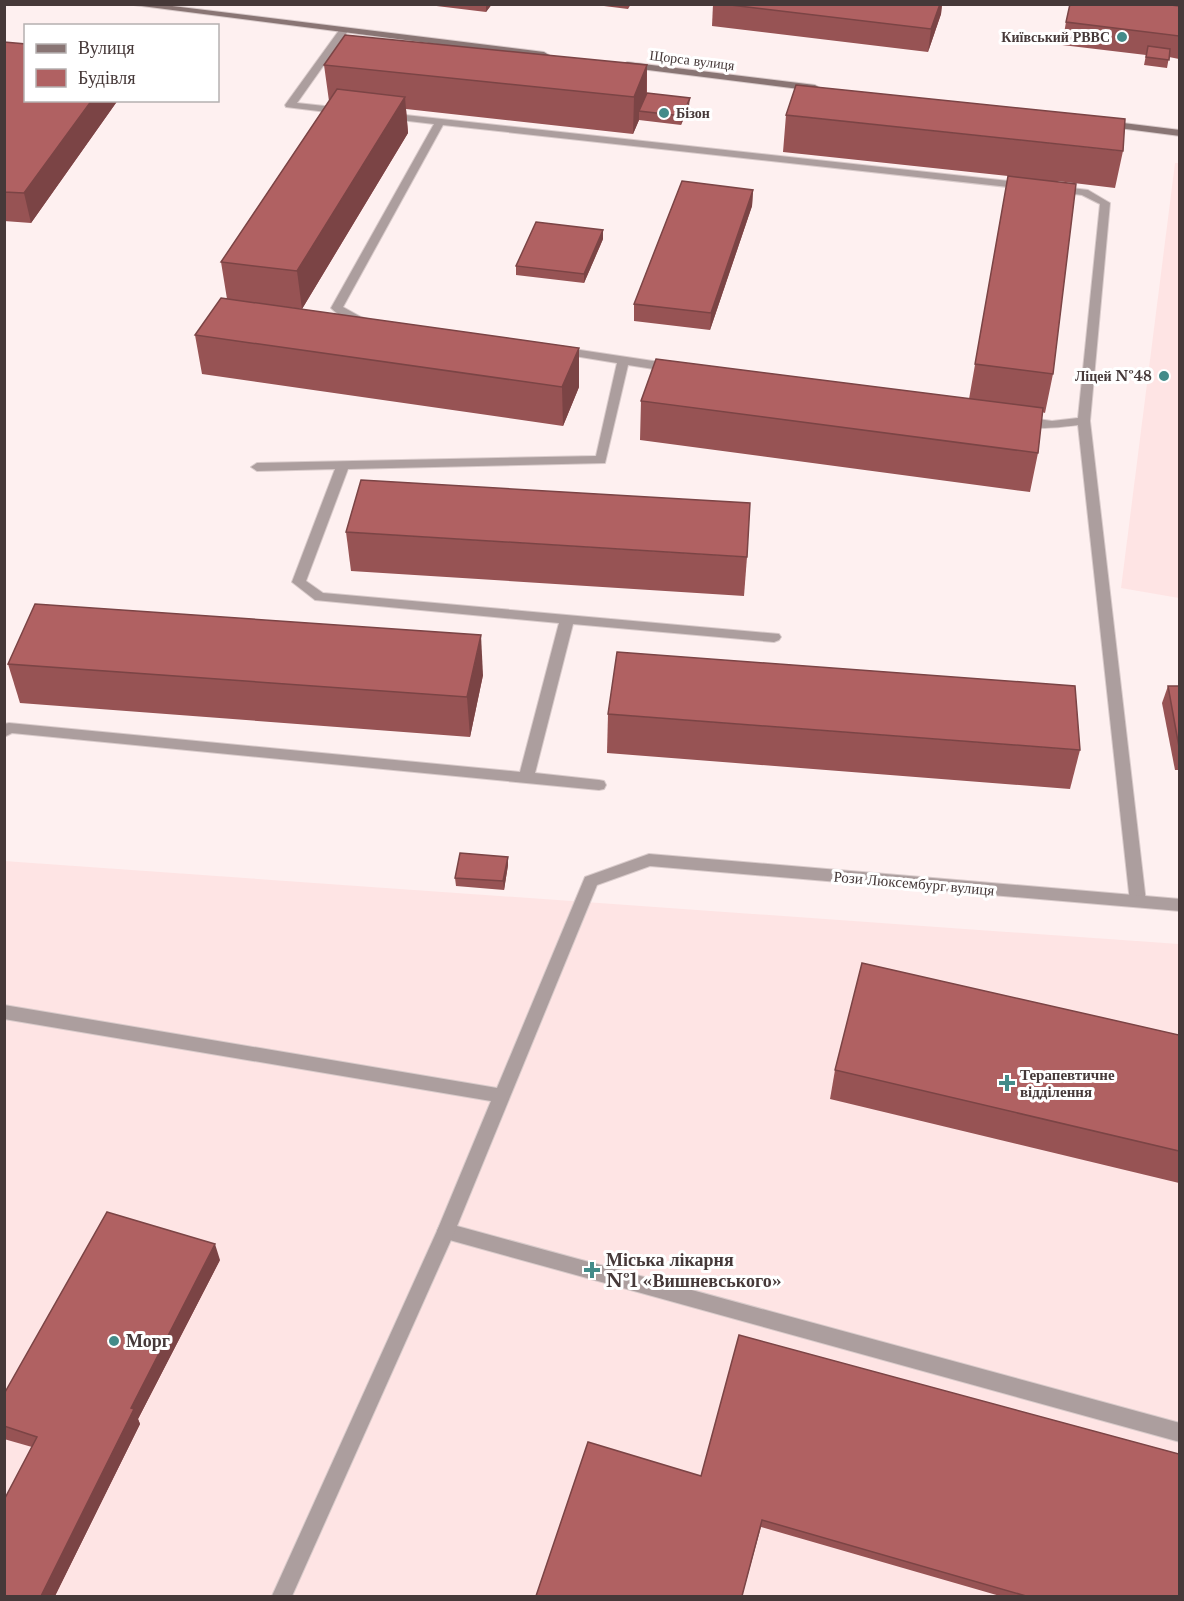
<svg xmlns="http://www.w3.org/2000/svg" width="1184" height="1601" viewBox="0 0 1184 1601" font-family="'Libre Baskerville',serif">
	<rect width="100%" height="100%" fill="#fef0f0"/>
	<!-- built -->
	<g fill="#fee4e4">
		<polygon points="1175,163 1180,163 1179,598 1121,588"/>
		<polygon points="4,861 1179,944 1179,1596 5,1596"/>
	</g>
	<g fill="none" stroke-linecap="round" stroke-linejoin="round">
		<defs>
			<g id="lane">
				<polygon points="340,29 348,31 297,103 343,108 348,111 343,114 286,107 285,105"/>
				<path d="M387 113 1026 183 1031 186 1026 189 443 125 343 307 361 317 371 320V324C357 326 341 318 331 308L434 124 383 118V114Z"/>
				<path d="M1055 186 1088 190 1110 203 1090 421 1146 902 1144 906H1132L1130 902 1078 425C1062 427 1029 432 1017 421L1023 417 1052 421 1078 418 1100 204 1082 195 1051 191 1050 189Z"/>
				<polygon points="560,347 673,364 679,368 673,372 628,365 605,463 348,469 306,581 323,593 779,634 781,637 779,640 774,642 573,624 535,773 599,780 604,781 606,785 604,789 599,790 12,733 4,737 4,724 9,723 520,772 559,623 315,600 292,582 335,469 257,471 251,467 257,463 596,456 617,363 556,353 554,351"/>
				<polygon points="446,1223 1180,1423 1180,1442 446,1239 440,1237 437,1231 440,1225"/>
			</g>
			<polygon id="street" points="649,854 1180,899 1180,911 650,866 597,885 455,1231 292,1596 272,1596 437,1231 491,1101 4,1019 4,1005 497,1088 585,877"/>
			<g id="secondary">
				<polygon points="126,4 156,4 544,52 549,55 544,58"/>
				<polygon points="627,62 815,85 820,88 815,91 624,67 622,65"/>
				<polygon points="1107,121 1180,130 1180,136 1103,126 1102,124"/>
			</g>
		</defs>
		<!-- lane casing -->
		<use href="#lane" stroke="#d9cbcb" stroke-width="2"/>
		<!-- street casing -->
		<use href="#street" stroke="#d9cbcb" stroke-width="2"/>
		<!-- secondary casing -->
		<use href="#secondary" stroke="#d9cbcb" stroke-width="2"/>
		<!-- lane -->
		<use href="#lane" fill="#ac9e9e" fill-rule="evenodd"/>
		<!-- street -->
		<use href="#street" fill="#ac9e9e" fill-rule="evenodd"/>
		<!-- secondary -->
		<use href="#secondary" fill="#897574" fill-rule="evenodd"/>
	</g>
	<!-- wall -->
	<g fill="#975354">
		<polygon points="420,4 492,4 486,12"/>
		<polygon points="588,4 631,4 628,9"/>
		<polygon points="713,4 942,4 941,14 928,52 712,26"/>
		<polygon points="1179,6 1179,59 1169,57 1167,68 1144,65 1146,55 1062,45 1066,22"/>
		<polygon points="4,42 26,100 118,100 31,223 4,221"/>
		<polygon points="324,65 647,65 647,93 689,106 681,125 639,120 633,134 406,109 408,133 302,309 253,303 579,348 579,387 563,426 202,374 195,335 227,299 221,262 329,101"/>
		<polygon points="786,115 1123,151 1115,188 1057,181 1053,374 1045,413 1042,412 1038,453 1030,492 640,440 641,401 969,399 1008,176 783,152"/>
		<polygon points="753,190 752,206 710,330 634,321 634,304"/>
		<polygon points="603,239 584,283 516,275 516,266"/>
		<polygon points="346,532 747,557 744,596 351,571"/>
		<polygon points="8,664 483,675 470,737 20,703"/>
		<polygon points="1168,686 1179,686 1179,770 1175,770 1162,703"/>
		<polygon points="608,714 1080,750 1070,789 607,753"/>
		<polygon points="508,865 504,890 456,886 455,878"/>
		<polygon points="1179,1035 1179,1183 830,1099 835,1070"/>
		<polygon points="220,1260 138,1419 140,1424 55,1596 4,1596 32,1447 4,1439 4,1394"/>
		<polygon points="701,1476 1179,1596 1000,1596 761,1527 742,1596 536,1596"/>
	</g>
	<!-- shaded-wall -->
	<g fill="#7b4445">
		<polygon points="486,4 492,4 486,12"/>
		<polygon points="940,4 942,4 941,14 928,52 931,29"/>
		<polygon points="647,65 646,101 639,111 639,120 633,134 634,97"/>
		<polygon points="405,97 408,133 302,309 297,271"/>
		<polygon points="690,98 689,106 681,125 682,116"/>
		<polygon points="92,100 118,100 31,223 24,193"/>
		<polygon points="753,190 752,206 710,330 711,313"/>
		<polygon points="603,230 603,239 584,283 584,274"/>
		<polygon points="579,348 579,387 563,426 562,387"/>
		<polygon points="481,635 483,675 470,737 467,697"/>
		<polygon points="508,857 508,865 504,890 503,881"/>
		<polygon points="215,1244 220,1260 138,1419 140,1424 55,1596 41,1596 131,1408"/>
	</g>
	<!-- building -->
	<g fill="#b06162" stroke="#7b4445" stroke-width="1.5">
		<polygon points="722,4 940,4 931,29"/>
		<polygon points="1070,4 1162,4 1179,6 1179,36 1066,22"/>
		<polygon points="345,35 647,65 634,97 324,65"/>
		<polygon points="4,42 26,44 26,100 92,100 24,193 4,192"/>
		<polygon points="1148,46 1170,49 1169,60 1146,57"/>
		<polygon points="796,85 1125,119 1123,151 786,115"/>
		<polygon points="337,89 405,97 297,271 221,262"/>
		<polygon points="647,93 690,98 682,116 639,111"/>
		<polygon points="1008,176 1076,184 1053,374 975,364"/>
		<polygon points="682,181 753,190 711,313 634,304"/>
		<polygon points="536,222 603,230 584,274 516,266"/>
		<polygon points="221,298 579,348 562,387 195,335"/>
		<polygon points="656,359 1043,408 1038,453 641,401"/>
		<polygon points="361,480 750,503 747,557 346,532"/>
		<polygon points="35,604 481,635 467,697 8,664"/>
		<polygon points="617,652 1075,686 1080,750 608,714"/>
		<polygon points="1168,686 1179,686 1179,747"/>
		<polygon points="460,853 508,857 503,881 455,878"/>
		<polygon points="862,963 1179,1035 1179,1151 835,1070"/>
		<polygon points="107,1212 215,1244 131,1408 134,1409 41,1596 4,1596 4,1500 37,1437 4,1426 4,1394"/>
		<polygon points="739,1335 1179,1454 1179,1596 1026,1596 762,1520 742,1596 536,1596 588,1442 701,1476"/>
	</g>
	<!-- markers -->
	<g fill="#438b89" stroke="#fff" stroke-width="2">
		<circle cx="1122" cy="37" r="6"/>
		<circle cx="664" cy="113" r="6"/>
		<circle cx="1164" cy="376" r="6"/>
		<path d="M1004 1074h6v6h6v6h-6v6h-6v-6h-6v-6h6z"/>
		<path d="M589 1261h6v6h6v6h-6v6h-6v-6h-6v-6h6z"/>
		<circle cx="114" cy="1341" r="6"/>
	</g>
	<g text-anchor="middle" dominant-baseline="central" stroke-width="6" stroke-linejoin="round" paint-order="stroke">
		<!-- far-poi labels -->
		<g font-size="14" font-weight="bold" fill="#463939" stroke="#fff" text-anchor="end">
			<text x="1110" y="37">Київський РВВС</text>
			<text x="676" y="113" text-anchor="start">Бізон</text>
			<text x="1152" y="376">Ліцей №48</text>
		</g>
		<!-- far-street labels -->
		<g font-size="14" fill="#463939" stroke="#fff">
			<text transform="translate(692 60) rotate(7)">Щорса вулиця</text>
		</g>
		<!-- street labels -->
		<g font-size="15" fill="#463939" stroke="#fff">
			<text transform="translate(914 883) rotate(5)">Рози Люксембург вулиця</text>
		</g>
		<!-- poi labels -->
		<g font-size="15" font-weight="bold" fill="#463939" stroke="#fff" text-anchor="start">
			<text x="1020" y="1074">Терапевтичне<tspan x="1020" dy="17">відділення</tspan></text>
		</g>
		<!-- near-poi labels -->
		<g font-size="18" font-weight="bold" fill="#463939" stroke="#fff" text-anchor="start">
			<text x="606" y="1260">Міська лікарня<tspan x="606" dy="21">№1 «Вишневського»</tspan></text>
			<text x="126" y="1341">Морг</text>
		</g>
	</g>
	<!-- border -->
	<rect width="1184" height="1601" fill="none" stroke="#463939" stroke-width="12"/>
	<!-- legend -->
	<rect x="24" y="24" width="195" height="78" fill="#ffffff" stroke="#b5b0b0" stroke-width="1.5"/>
	<rect x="36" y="44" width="30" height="9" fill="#897574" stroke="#b5b0b0" stroke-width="1.5"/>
	<text x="78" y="54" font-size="18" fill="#463939">Вулиця</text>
	<rect x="36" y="69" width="30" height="18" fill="#b06162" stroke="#b5b0b0" stroke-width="1.5"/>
	<text x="78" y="84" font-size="18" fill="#463939">Будівля</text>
</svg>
